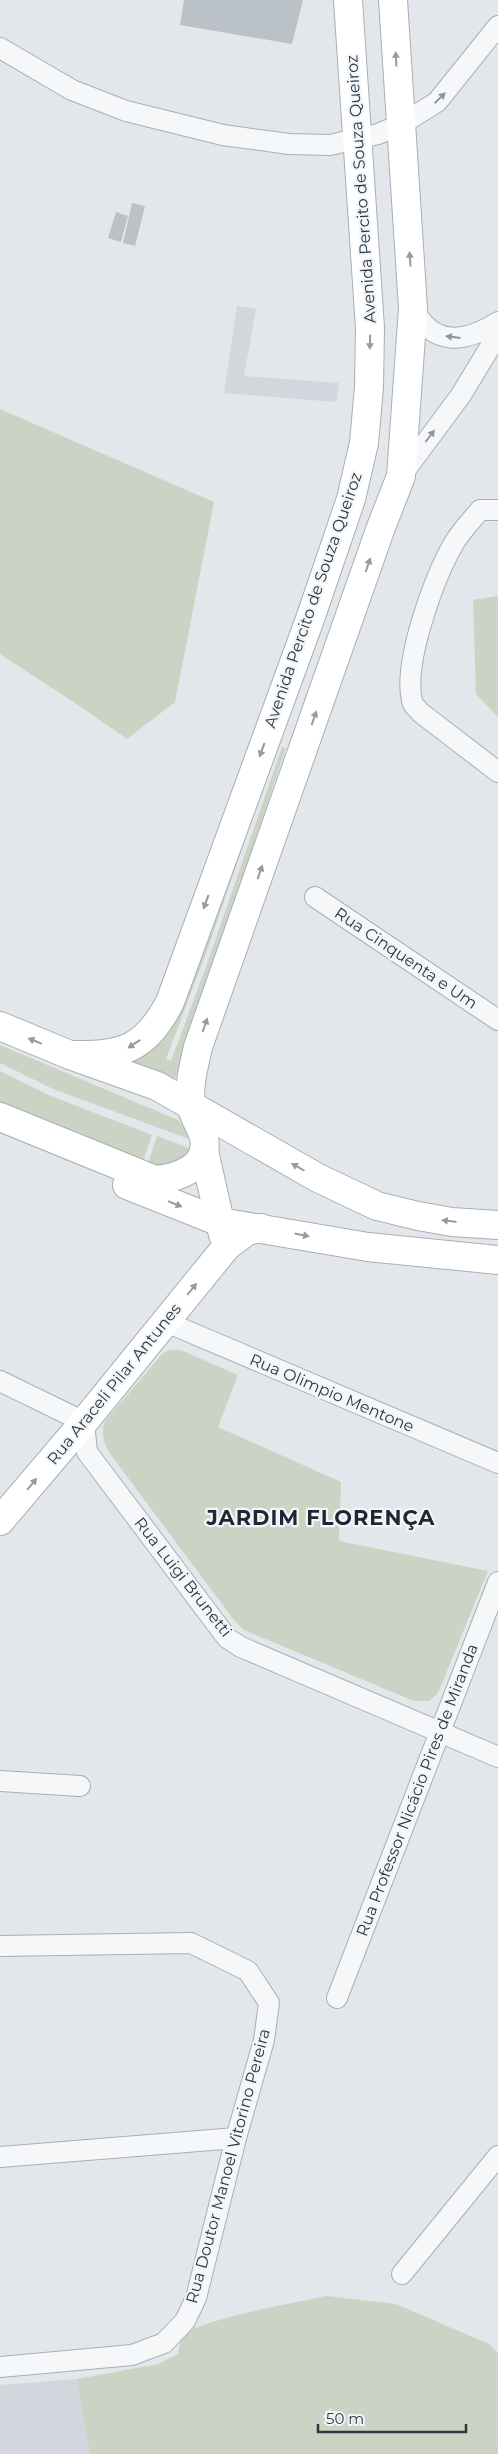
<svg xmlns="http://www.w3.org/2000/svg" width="498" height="2454" viewBox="0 0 498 2454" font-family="Montserrat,sans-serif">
	<rect width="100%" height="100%" fill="#e3e7eb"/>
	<!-- built -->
	<g fill="#d1d7dc">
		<polygon points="237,306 256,309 244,376 339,383 336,402 224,393"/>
		<polygon points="77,2379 90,2454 0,2454 0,2385"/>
	</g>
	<!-- green -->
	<g fill="#cbd4c4">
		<polygon points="0,409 214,502 175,702 127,739 84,709 0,654"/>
		<polygon points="498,596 498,717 476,694 473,600"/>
		<path d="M277 746 208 948 166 1059 171 1061 207 964 282 747 286 748 176 1076 173 1081 129 1064C151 1051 166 1037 178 1015Z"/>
		<polygon points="0,1045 178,1120 188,1131 189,1139 53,1089 0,1063"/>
		<polygon points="0,1071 51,1096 152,1135 140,1170 0,1111"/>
		<polygon points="157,1136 191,1149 190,1157 145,1172"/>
		<path d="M171 1350H181L238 1375 218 1427 341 1482 339 1541 488 1571 438 1693 429 1701H414L244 1630 233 1619 117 1463C107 1449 99 1439 105 1421L163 1353Z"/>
		<path d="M326 2296 396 2304 489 2344 498 2353V2454H90L77 2379 158 2364 178 2354 182 2333C228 2314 278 2306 326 2296Z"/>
	</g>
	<!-- building -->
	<g fill="#bac1c7">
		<polygon points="184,0 303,0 292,44 180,25"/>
		<polygon points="132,203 145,206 135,246 123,243"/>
		<polygon points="116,212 128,216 121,242 108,238"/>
	</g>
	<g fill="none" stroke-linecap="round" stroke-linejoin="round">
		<defs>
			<g id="street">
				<polyline points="0,48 72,90 126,111 223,135 289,144 330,145 378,134 400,125 437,102 498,26"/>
				<path d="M413 308C433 347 465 343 498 322"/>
				<polyline points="401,476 461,395 498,334"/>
				<path d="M498 510H480C472 520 461 531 454 543 434 578 403 662 412 701 413 706 418 709 421 713L498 772"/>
				<polyline points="315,897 498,1020"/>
				<polyline points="166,1322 498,1463"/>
				<polyline points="0,1381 84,1422 87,1452 227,1638 241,1647 498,1757"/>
				<polyline points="0,1781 80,1786"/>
				<polyline points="0,1946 191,1943 248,1971 269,2003 264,2040 236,2138 196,2298 185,2321 164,2343 132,2355 0,2367"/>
				<polyline points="337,1998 498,1582"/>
				<polyline points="0,2157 236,2138"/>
				<polyline points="402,2274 498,2156"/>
			</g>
			<g id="secondary">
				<polyline points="0,1026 70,1055 157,1086 318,1178 377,1206 418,1216 452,1222 498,1225"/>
				<path d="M70 1055C122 1056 145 1050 170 1002L310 619 351 499 364 443 369 387 370 328 348 0"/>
				<path d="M0 1117 155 1180C178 1178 210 1167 204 1138 201 1126 193 1116 191 1105 188 1086 194 1066 198 1047L380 530 401 476 413 308 393 0"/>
				<polyline points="204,1151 223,1235"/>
				<polyline points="127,1185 220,1222 368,1247 498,1260"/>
				<polyline points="0,1521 84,1422 227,1246 247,1231 261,1228"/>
			</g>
		</defs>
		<!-- street casing -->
		<use href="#street" stroke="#a8afb5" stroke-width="22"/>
		<!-- secondary casing -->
		<use href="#secondary" stroke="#a8afb5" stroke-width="30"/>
		<!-- street -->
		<use href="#street" stroke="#f5f7f9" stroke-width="20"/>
		<!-- secondary -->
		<use href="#secondary" stroke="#fff" stroke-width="28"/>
	</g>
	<!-- one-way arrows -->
	<defs><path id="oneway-solid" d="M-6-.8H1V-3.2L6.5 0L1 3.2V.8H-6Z" transform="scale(1.25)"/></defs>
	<g fill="#959ba0">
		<use href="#oneway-solid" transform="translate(396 59) rotate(-93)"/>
		<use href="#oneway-solid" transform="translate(410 259) rotate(-94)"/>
		<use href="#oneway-solid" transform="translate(370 342) rotate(91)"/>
		<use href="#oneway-solid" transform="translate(368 565) rotate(-71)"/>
		<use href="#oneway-solid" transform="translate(314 718) rotate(-71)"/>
		<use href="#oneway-solid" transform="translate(262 750) rotate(110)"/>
		<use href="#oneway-solid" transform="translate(260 872) rotate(-71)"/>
		<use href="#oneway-solid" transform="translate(206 902) rotate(110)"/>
		<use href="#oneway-solid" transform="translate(205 1025) rotate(-71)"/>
		<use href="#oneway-solid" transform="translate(35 1041) rotate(-158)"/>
		<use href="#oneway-solid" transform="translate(134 1044) rotate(146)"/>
		<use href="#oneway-solid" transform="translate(298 1167) rotate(-150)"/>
		<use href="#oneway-solid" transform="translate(175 1204) rotate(22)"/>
		<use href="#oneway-solid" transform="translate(449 1221) rotate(-173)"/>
		<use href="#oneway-solid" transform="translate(302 1235) rotate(11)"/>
		<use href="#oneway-solid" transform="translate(192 1289) rotate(-51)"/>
		<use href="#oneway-solid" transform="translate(32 1484) rotate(-50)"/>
	</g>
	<g fill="#90979e">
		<use href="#oneway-solid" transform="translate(440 98) rotate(-44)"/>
		<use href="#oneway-solid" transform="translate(453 337) rotate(-173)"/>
		<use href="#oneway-solid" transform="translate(430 436) rotate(-53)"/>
	</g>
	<g text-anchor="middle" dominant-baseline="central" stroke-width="4.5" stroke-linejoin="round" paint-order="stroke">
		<!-- street labels -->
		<g font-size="16" fill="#2b3742" stroke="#f2f6f8">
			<text transform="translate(361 189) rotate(-94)">Avenida Percito de Souza Queiroz</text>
			<text transform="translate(313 600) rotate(-71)">Avenida Percito de Souza Queiroz</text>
			<text transform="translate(406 958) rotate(34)">Rua Cinquenta e Um</text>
			<text transform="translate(114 1384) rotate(-51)">Rua Araceli Pilar Antunes</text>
			<text transform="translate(332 1393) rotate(23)">Rua Olimpio Mentone</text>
			<text transform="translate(183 1577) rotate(52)">Rua Luigi Brunetti</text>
			<text transform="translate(417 1790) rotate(-69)">Rua Professor Nicácio Pires de Miranda</text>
			<text transform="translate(228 2166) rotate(-75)">Rua Doutor Manoel Vitorino Pereira</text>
		</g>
		<!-- district labels -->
		<g font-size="21" font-weight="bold" letter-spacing="1" fill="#1d2833" stroke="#f2f6f8">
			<text x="321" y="1517">JARDIM FLORENÇA</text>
		</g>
	</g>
	<!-- scale -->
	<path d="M318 2424v8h148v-8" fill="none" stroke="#2b3742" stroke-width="2.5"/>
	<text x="326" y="2424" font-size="15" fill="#2b3742" stroke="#f2f6f8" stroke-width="4" paint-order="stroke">50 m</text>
</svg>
